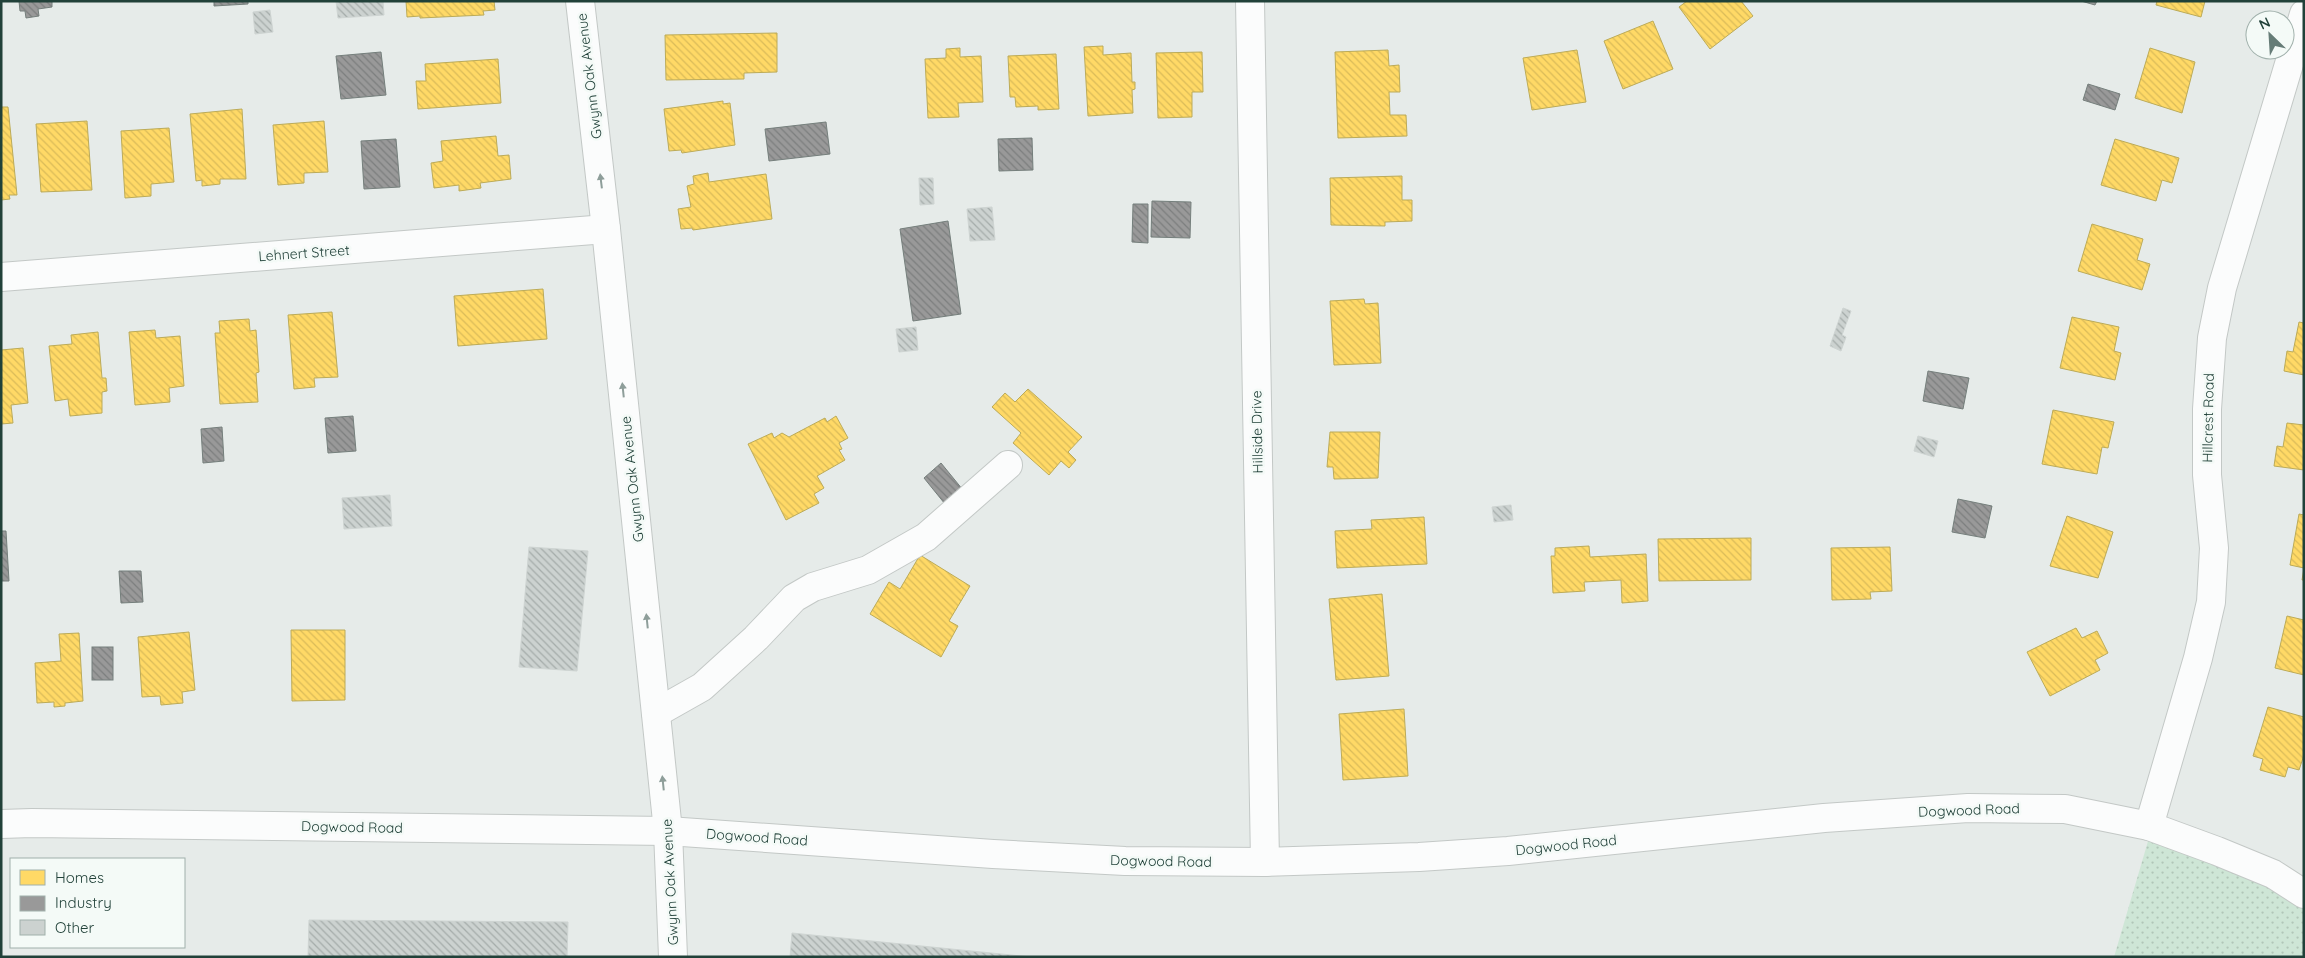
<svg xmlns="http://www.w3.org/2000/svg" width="2305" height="958" viewBox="0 0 2305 958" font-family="Quicksand,sans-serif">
	<defs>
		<pattern id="park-dots" width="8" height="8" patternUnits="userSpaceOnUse" patternTransform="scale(1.25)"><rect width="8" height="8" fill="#cee6d6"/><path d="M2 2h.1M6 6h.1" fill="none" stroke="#b1c6b8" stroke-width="1.8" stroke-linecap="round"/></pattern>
		<pattern id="homes-back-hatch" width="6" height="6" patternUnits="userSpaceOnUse" patternTransform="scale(1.25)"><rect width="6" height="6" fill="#ffd966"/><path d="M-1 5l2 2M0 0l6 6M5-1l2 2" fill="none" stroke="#dabb59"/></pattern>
		<pattern id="industry-back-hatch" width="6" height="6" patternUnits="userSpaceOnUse" patternTransform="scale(1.25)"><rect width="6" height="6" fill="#999"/><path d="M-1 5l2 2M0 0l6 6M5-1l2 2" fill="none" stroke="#7c7e7e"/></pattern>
		<pattern id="building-back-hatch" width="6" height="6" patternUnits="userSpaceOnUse" patternTransform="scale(1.25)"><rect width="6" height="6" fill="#ccd2d0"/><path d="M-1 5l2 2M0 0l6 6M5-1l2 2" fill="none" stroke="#a5acaa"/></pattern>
	</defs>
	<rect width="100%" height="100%" fill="#e6ebe9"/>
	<!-- park -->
	<polygon fill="url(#park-dots)" points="2151,831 2304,897 2304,957 2114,957"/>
	<!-- homes -->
	<g fill="url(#homes-back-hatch)" stroke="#bcab58">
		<polygon points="406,1 494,1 495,10 483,11 484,15 420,18 420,16 407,17"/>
		<polygon points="1687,1 1741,1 1753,16 1710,49 1679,7"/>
		<polygon points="2157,1 2205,1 2201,17 2156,5"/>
		<polygon points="1653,21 1673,69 1623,89 1604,41"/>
		<polygon points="777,33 777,72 744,73 744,79 666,80 665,35"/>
		<polygon points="1103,46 1103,55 1131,53 1132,82 1135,82 1135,89 1132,90 1133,113 1088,116 1084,47"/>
		<polygon points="960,48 960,57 981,56 983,102 958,103 959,117 928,118 925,59 946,58 946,49"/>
		<polygon points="2150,48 2195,62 2182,113 2135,98"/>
		<polygon points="1388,50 1389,66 1399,65 1400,92 1389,92 1390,115 1406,115 1407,136 1338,138 1335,52"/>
		<polygon points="1577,50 1586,102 1532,110 1523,58"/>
		<polygon points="1202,52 1203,92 1192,92 1192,117 1158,118 1156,53"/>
		<polygon points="1056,54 1059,109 1038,110 1038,106 1016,107 1015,97 1010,97 1008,56"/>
		<polygon points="498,59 501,103 418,109 416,81 426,81 425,64"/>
		<polygon points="723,101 723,104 730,103 735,145 682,153 681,150 669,151 664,109"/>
		<polygon points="1,107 8,107 17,195 9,195 10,199 1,200"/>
		<polygon points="242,109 246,179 220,179 220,184 202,186 202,180 196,181 190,114"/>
		<polygon points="87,121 92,190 41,192 36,124"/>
		<polygon points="324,121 328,172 304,173 304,183 278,185 273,125"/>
		<polygon points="169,128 174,182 151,184 151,196 125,198 121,131"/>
		<polygon points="496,136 498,156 509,155 511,179 480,183 481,188 459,191 459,185 434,188 431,163 443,161 441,141"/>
		<polygon points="2115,139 2179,158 2172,183 2162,180 2156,201 2101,185"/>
		<polygon points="708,173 709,182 766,174 772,219 693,230 692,228 681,229 678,209 691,207 687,186 694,184 693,176"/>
		<polygon points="1402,176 1402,200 1412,200 1412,221 1385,222 1385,226 1331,225 1330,178"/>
		<polygon points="2092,224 2143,239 2137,260 2150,264 2142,290 2078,271"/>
		<polygon points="543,289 547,339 458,346 454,296"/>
		<polygon points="1364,299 1365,304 1378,303 1381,363 1334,365 1330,301"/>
		<polygon points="332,312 338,377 314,378 315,387 294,389 288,315"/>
		<polygon points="2072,317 2119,327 2114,351 2121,353 2115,380 2060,368"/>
		<polygon points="249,319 250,331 256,330 259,372 256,373 258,402 220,404 215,333 220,333 219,321"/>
		<polygon points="2299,322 2304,323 2304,375 2284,371 2287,351 2293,352"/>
		<polygon points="155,330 156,338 180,336 184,386 169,388 170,402 135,405 129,332"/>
		<polygon points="98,332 102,378 106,378 107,391 102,392 102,413 70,416 68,399 55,401 49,346 72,344 71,335"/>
		<polygon points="23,348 28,403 11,405 13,423 1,424 1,350"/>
		<polygon points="1028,389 1082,437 1068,452 1076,460 1069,468 1061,461 1049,475 1013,443 1021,433 992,407 1005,393 1015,402"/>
		<polygon points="2053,410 2114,422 2108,448 2102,447 2097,474 2042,464"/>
		<polygon points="836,416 848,438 839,443 842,449 839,450 845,460 817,476 824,488 814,494 819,503 786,520 748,444 772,433 774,438 782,433 789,437 825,418 827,422"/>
		<polygon points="2287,423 2304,425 2304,470 2274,466 2277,446 2283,447"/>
		<polygon points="1330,432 1380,432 1378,478 1334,479 1333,467 1327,467"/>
		<polygon points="2299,514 2304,515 2304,580 2302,580 2304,568 2290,565"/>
		<polygon points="2067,516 2113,532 2098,578 2050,566"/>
		<polygon points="1424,517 1427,564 1337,568 1335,531 1372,529 1371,520"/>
		<polygon points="1751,538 1751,580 1659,581 1658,539"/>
		<polygon points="1589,546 1590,557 1646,554 1648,601 1622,603 1621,580 1584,582 1585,591 1553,593 1551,556 1555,556 1555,548"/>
		<polygon points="1890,547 1892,591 1870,592 1871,599 1832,600 1831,548"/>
		<polygon points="920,555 970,586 949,621 958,626 941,657 870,614 889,582 900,589"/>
		<polygon points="1382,594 1389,676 1336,680 1329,599"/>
		<polygon points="2287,616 2304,620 2304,675 2275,668"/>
		<polygon points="2076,628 2082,638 2097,631 2108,653 2095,660 2100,670 2050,696 2027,652"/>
		<polygon points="291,630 345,630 345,700 292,701"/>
		<polygon points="189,632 195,690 182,692 183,703 161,705 160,696 142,697 138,637"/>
		<polygon points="79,633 83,701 65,703 65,706 54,707 54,702 37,703 35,663 61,661 59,634"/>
		<polygon points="2268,707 2304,717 2304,755 2299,770 2288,767 2285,777 2260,770 2263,759 2253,756"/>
		<polygon points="1404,709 1408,776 1343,780 1339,714"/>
	</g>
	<!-- industry -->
	<g fill="url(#industry-back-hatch)" stroke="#757f7c">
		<polygon points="19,1 52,1 52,7 38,9 39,16 26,18 25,11 20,11"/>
		<polygon points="214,1 248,1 248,4 214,6"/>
		<polygon points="2081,1 2097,1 2095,5"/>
		<polygon points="381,52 386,95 341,99 336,56"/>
		<polygon points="2088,84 2120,94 2115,110 2083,100"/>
		<polygon points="826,122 830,154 769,161 765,129"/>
		<polygon points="1032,138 1033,170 999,171 998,139"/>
		<polygon points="396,139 400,187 364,189 361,141"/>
		<polygon points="1152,201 1191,202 1190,238 1151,237"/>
		<polygon points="1133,204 1148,204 1148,243 1132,242"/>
		<polygon points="948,221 961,314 913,321 900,229"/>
		<polygon points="1928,371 1969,378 1963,409 1923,401"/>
		<polygon points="353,416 356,451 328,453 325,418"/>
		<polygon points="222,427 224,461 203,463 201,429"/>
		<polygon points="941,463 963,490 945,504 924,478"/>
		<polygon points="1958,499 1992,506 1985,538 1952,532"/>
		<polygon points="1,531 6,531 9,581 1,581"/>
		<polygon points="119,571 141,571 143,602 121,603"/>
		<rect x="92" y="647" width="21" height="33"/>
	</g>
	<!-- building -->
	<g fill="url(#building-back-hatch)" stroke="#ced4d2">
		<polygon points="336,1 383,1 384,15 338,18"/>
		<polygon points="270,10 273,32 255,34 253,12"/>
		<polygon points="919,178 933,178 934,204 920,205"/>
		<polygon points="992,207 995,240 970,241 967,209"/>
		<polygon points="1843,308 1851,311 1842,335 1846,337 1841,351 1830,346"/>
		<polygon points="916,327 918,350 899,352 896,329"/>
		<polygon points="1918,436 1938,441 1934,457 1914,451"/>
		<polygon points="390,495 392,526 344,529 342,498"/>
		<polygon points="1511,505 1513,520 1494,522 1492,507"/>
		<polygon points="529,547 588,551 577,671 519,667"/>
		<polygon points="309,920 568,922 567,957 308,957"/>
		<polygon points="792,933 1031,957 790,957"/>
	</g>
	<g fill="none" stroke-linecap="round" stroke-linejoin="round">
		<defs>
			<g id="minor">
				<polyline points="580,1 606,229 668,831 673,957"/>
				<polyline points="1250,1 1265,862"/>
				<polyline points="1,277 606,229"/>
				<polyline points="656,713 702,687 756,638 794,598 813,587 868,570 926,537 1008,465"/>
				<polyline points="1,824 32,823 668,831 993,854 1125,861 1265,862 1419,857 1508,851 1824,818 1968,808 2065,809 2149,826 2217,851 2273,874 2304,894"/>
				<polyline points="2149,826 2198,658 2211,602 2214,548 2207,475 2207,409 2212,338 2222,288 2304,14"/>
			</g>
		</defs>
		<!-- minor casing -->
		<use href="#minor" stroke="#c3c8c6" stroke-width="30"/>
		<!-- minor -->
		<use href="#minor" stroke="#fbfcfc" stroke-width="28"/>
	</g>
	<!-- one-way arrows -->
	<defs><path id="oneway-solid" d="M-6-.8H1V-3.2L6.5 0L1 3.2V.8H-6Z" transform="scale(1.25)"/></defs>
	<g fill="#8e9e9a">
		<use href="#oneway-solid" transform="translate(601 181) rotate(-97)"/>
		<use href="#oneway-solid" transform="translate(623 390) rotate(-96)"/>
		<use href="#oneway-solid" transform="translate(647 621) rotate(-96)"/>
		<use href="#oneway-solid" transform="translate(663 783) rotate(-96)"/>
	</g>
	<g text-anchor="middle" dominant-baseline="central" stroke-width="5" stroke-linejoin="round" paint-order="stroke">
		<!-- street labels -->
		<g font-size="14" fill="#214139" stroke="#f4faf7">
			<text transform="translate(589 76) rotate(-97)">Gwynn Oak Avenue</text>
			<text transform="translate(304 253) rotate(-4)">Lehnert Street</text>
			<text transform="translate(2208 418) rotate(-89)">Hillcrest Road</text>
			<text transform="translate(1257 432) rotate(-91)">Hillside Drive</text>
			<text transform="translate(632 479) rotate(-96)">Gwynn Oak Avenue</text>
			<text transform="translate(1969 810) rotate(-2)">Dogwood Road</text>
			<text transform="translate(352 827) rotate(1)">Dogwood Road</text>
			<text transform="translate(757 837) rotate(4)">Dogwood Road</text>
			<text transform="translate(1566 845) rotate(-6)">Dogwood Road</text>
			<text transform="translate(1161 861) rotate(1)">Dogwood Road</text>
			<text transform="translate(670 882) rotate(-93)">Gwynn Oak Avenue</text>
		</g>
	</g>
	<!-- border -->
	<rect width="2305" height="958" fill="none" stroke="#214139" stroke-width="5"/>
	<!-- legend -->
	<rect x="10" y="858" width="175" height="90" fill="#f4faf7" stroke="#a0b0ab"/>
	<rect x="20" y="870" width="25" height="15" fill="#ffd966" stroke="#a0b0ab"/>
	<text x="55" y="883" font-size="15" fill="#214139">Homes</text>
	<rect x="20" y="896" width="25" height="15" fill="#999999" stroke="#a0b0ab"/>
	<text x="55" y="908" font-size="15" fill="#214139">Industry</text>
	<rect x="20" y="920" width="25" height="15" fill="#ccd2d0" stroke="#a0b0ab"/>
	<text x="55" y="933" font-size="15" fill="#214139">Other</text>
	<!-- north arrow -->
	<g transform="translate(2270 35) rotate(335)"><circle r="24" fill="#f4faf7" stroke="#a0b0ab"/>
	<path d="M0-4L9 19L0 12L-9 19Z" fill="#667c77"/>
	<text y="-8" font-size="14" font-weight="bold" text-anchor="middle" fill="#214139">N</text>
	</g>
</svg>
